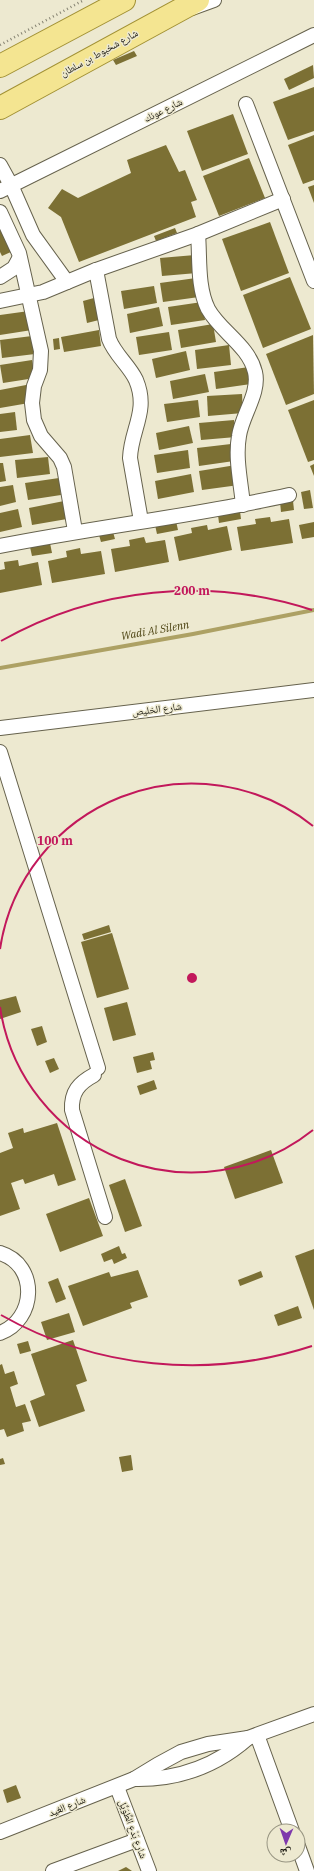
<svg xmlns="http://www.w3.org/2000/svg" width="314" height="1871" viewBox="0 0 314 1871" font-family="'IBM Plex Serif','Noto Naskh Arabic',serif">
	<rect width="100%" height="100%" fill="#ede9d0"/>
	<g fill="none" stroke-linecap="round" stroke-linejoin="round">
		<!-- stream -->
		<polyline stroke="#ada164" stroke-width="4" points="0,668 193,634 314,610"/>
	</g>
	<!-- building -->
	<g fill="#7c7034">
		<polygon points="134,51 137,56 116,65 113,60"/>
		<polygon points="313,65 314,78 289,90 284,79"/>
		<polygon points="314,87 314,131 288,140 273,102"/>
		<polygon points="233,114 248,154 202,171 187,131"/>
		<polygon points="314,135 314,180 303,184 288,145"/>
		<polygon points="166,145 179,172 185,170 197,200 191,202 196,217 79,262 61,217 48,208 62,189 78,198 131,173 127,160"/>
		<polygon points="249,158 265,198 219,216 203,176"/>
		<polygon points="314,185 314,203 308,187"/>
		<polygon points="270,222 289,273 241,291 222,239"/>
		<polygon points="175,228 177,233 156,241 154,236"/>
		<polygon points="3,230 13,251 2,256 0,252 0,231"/>
		<polygon points="195,255 197,273 162,276 160,258"/>
		<polygon points="290,277 311,329 263,348 243,295"/>
		<polygon points="196,278 199,297 163,302 160,283"/>
		<polygon points="154,286 157,303 124,309 121,291"/>
		<polygon points="94,298 99,320 87,323 83,301"/>
		<polygon points="202,302 205,320 171,325 168,307"/>
		<polygon points="159,307 163,326 130,333 127,314"/>
		<polygon points="29,311 32,330 0,335 0,315"/>
		<polygon points="213,324 216,342 181,348 178,330"/>
		<polygon points="99,330 101,346 64,352 61,337"/>
		<polygon points="169,332 172,350 139,355 136,337"/>
		<polygon points="313,335 314,394 286,405 266,354"/>
		<polygon points="32,336 35,354 2,358 0,340"/>
		<polygon points="59,338 60,349 54,350 53,339"/>
		<polygon points="229,345 231,365 197,369 195,350"/>
		<polygon points="186,351 190,370 156,378 152,359"/>
		<polygon points="32,360 35,378 3,383 0,365"/>
		<polygon points="249,367 251,384 216,389 214,372"/>
		<polygon points="205,374 209,392 173,399 170,381"/>
		<polygon points="26,385 29,403 0,408 0,390"/>
		<polygon points="242,394 243,413 208,416 207,396"/>
		<polygon points="198,400 200,417 167,422 164,404"/>
		<polygon points="314,400 314,460 308,462 288,410"/>
		<polygon points="15,412 17,430 0,432 0,414"/>
		<polygon points="234,420 236,437 201,440 199,423"/>
		<polygon points="189,426 193,443 159,450 156,433"/>
		<polygon points="30,435 33,453 0,457 0,439"/>
		<polygon points="231,444 234,461 199,466 197,448"/>
		<polygon points="188,450 190,468 157,473 154,455"/>
		<polygon points="48,457 50,474 17,478 15,460"/>
		<polygon points="0,463 3,463 6,481 0,482"/>
		<polygon points="314,464 314,476 310,466"/>
		<polygon points="236,465 239,485 202,490 199,471"/>
		<polygon points="191,474 194,492 158,499 155,481"/>
		<polygon points="59,478 61,495 28,500 25,483"/>
		<polygon points="13,485 16,502 0,506 0,487"/>
		<polygon points="310,490 313,508 304,509 301,492"/>
		<polygon points="64,501 67,519 32,525 29,508"/>
		<polygon points="293,501 294,510 281,512 280,502"/>
		<polygon points="18,509 22,527 0,532 0,513"/>
		<polygon points="240,511 241,519 219,523 218,515"/>
		<polygon points="270,517 271,522 289,519 293,543 241,551 237,527 256,524 255,519"/>
		<polygon points="176,521 178,530 157,534 155,525"/>
		<polygon points="314,522 314,537 302,539 299,525"/>
		<polygon points="207,525 208,530 227,526 232,550 179,561 174,537 192,533 191,528"/>
		<polygon points="113,532 115,539 101,542 99,535"/>
		<polygon points="144,537 146,543 165,540 169,562 115,572 111,549 130,546 129,540"/>
		<polygon points="50,543 52,553 32,556 30,547"/>
		<polygon points="80,548 81,554 101,551 105,574 52,583 48,561 67,557 66,551"/>
		<polygon points="18,560 19,566 38,562 42,585 0,593 0,570 5,569 4,562"/>
		<polygon points="109,925 111,932 84,940 82,934"/>
		<polygon points="112,933 129,989 97,998 81,942"/>
		<polygon points="16,996 21,1012 0,1019 0,1000"/>
		<polygon points="127,1002 136,1035 113,1041 104,1008"/>
		<polygon points="42,1026 47,1042 37,1046 31,1029"/>
		<polygon points="153,1052 155,1060 150,1061 152,1069 137,1073 133,1057"/>
		<polygon points="54,1058 59,1069 50,1073 45,1061"/>
		<polygon points="154,1080 157,1089 140,1095 137,1086"/>
		<polygon points="57,1123 76,1180 58,1186 54,1174 25,1184 23,1179 11,1183 20,1209 0,1216 0,1153 13,1148 8,1133 23,1128 24,1133"/>
		<polygon points="271,1150 283,1183 235,1199 224,1167"/>
		<polygon points="125,1179 142,1226 125,1232 109,1185"/>
		<polygon points="89,1198 103,1236 60,1252 46,1214"/>
		<polygon points="119,1246 122,1254 125,1253 127,1258 114,1264 112,1259 104,1262 101,1254"/>
		<polygon points="314,1249 314,1310 295,1256"/>
		<polygon points="138,1270 148,1297 130,1303 132,1308 83,1326 68,1286 109,1272 111,1277"/>
		<polygon points="261,1271 263,1277 240,1286 238,1280"/>
		<polygon points="58,1278 66,1299 56,1303 48,1282"/>
		<polygon points="298,1306 302,1318 278,1326 274,1315"/>
		<polygon points="69,1313 75,1332 47,1340 41,1322"/>
		<polygon points="73,1340 87,1381 76,1385 85,1411 39,1427 30,1401 45,1395 31,1354"/>
		<polygon points="28,1341 31,1351 20,1354 17,1344"/>
		<polygon points="2,1364 5,1374 14,1371 18,1384 10,1387 16,1407 25,1404 31,1421 22,1423 24,1431 7,1437 4,1429 0,1430 0,1365"/>
		<polygon points="131,1455 133,1470 122,1472 119,1457"/>
		<polygon points="3,1458 5,1464 0,1465 0,1459"/>
		<polygon points="16,1785 21,1798 7,1803 3,1790"/>
		<polygon points="126,1867 132,1871 118,1871"/>
	</g>
	<g fill="none" stroke-linecap="round" stroke-linejoin="round">
		<defs>
			<g id="street">
				<polyline points="192,8 214,0"/>
				<polyline points="246,104 314,281"/>
				<polyline points="0,165 11,185 33,235 67,282"/>
				<polyline points="0,191 314,35"/>
				<polyline points="0,212 19,253 41,351 40,370 34,386 32,403 34,420 41,436 60,458 64,467 75,531"/>
				<path d="M198 234C200 257 197 287 208 309 220 331 249 346 255 372 260 393 242 415 239 436 235 458 241 483 243 505"/>
				<path d="M96 270 109 339C115 355 129 365 136 380 149 411 131 429 130 458L141 521"/>
				<polyline points="0,277 14,268 19,259"/>
				<polyline points="0,301 43,292 96,270 198,234 283,199"/>
				<path d="M0 546C96 527 194 516 289 495"/>
				<polyline points="0,728 314,690"/>
				<polyline points="0,752 98,1068"/>
				<path d="M94 1075C79 1083 71 1092 72 1110L105 1217"/>
				<path d="M0 1253C39 1265 36 1320 0 1333"/>
				<polyline points="257,1735 292,1831"/>
				<path d="M134 1779C178 1780 215 1767 248 1738"/>
				<polyline points="117,1787 149,1871"/>
				<polyline points="0,1832 134,1779 157,1765 181,1752 208,1744 248,1738 314,1714"/>
				<polyline points="298,1846 307,1871"/>
				<polyline points="53,1871 137,1840"/>
			</g>
			<g id="primary">
				<polyline points="0,66 124,0"/>
				<polyline points="0,108 198,0"/>
			</g>
		</defs>
		<!-- street casing -->
		<use href="#street" stroke="#66624d" stroke-width="16"/>
		<!-- primary casing -->
		<use href="#primary" stroke="#a29134" stroke-width="24"/>
		<!-- path -->
		<polyline stroke="#868372" stroke-width="2.5" stroke-dasharray="1 3" stroke-linecap="butt" points="0,45 84,0"/>
		<!-- street -->
		<use href="#street" stroke="#fff" stroke-width="14"/>
		<!-- primary -->
		<use href="#primary" stroke="#f4e591" stroke-width="22"/>
	</g>
	<!-- distance rings -->
	<g fill="none" stroke="#c2185b" stroke-width="2">
		<path d="M313 1130A194 194 0 0 1 0 1007M0 949A194 194 0 0 1 313 826"/>
		<path d="M312 1346A387 387 0 0 1 1 1315M1 641A387 387 0 0 1 312 610"/>
	</g>
	<g text-anchor="middle" dominant-baseline="central" stroke-width="3" stroke-linejoin="round" paint-order="stroke">
		<!-- street labels -->
		<g font-size="10" fill="#18160e" stroke="#ede9d0">
			<text transform="translate(99 53) rotate(-29)">شارع شخبوط بن سلطان</text>
			<text transform="translate(163 110) rotate(-26)">شارع عونك</text>
			<text transform="translate(157 709) rotate(-7)">شارع الخليص</text>
			<text transform="translate(67 1806) rotate(-22)">شارع الغيد</text>
			<text transform="translate(133 1829) rotate(69)">شارع بَدْع الطِّوَيِّل</text>
		</g>
		<!-- water labels -->
		<g font-size="11" font-style="italic" fill="#4f4615" stroke="#ede9d0">
			<text transform="translate(155 630) rotate(-10)">Wadi Al Silenn</text>
		</g>
	</g>
	<circle cx="192" cy="978" r="6" fill="#c2185b" stroke="#ede9d0" stroke-width="2"/>
	<g font-size="12" text-anchor="middle" font-weight="bold" fill="#c2185b" stroke="#ede9d0" stroke-width="3" stroke-linejoin="round" paint-order="stroke">
		<text x="192" y="595">200 m</text>
		<text x="55" y="845">100 m</text>
	</g>
	<!-- north arrow -->
	<g transform="translate(286 1843) rotate(182)"><circle r="19" fill="#ede9d0" stroke="#989582"/>
	<path d="M0-3L7 15L0 10L-7 15Z" fill="#7e39ac"/>
	<text y="-6" font-size="11" font-weight="bold" text-anchor="middle" fill="#18160e">ش</text>
	</g>
</svg>
